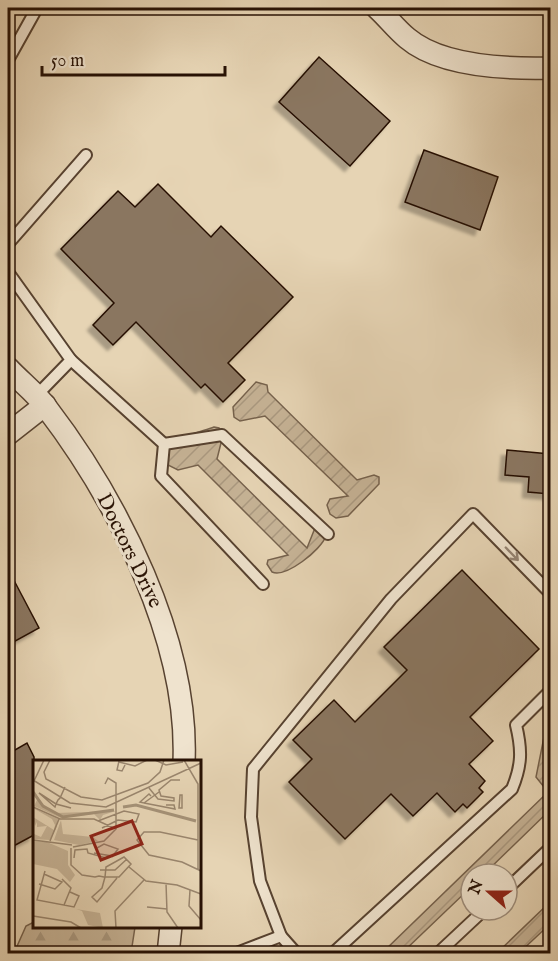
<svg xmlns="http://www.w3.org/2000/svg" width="558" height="961" viewBox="0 0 558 961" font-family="'IM FELL English',serif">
	<defs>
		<pattern id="forest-firs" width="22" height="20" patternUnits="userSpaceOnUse" patternTransform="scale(1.5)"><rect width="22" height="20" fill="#c6b396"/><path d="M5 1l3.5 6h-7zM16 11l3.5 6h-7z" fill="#aa9980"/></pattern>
		<pattern id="garden-furrows" width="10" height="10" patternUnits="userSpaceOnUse" patternTransform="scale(1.5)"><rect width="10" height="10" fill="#c6b396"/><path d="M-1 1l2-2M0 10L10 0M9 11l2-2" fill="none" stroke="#aa9980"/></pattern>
		<filter id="shadow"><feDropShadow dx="-5.5" dy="5.5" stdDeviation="1.5" flood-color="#0004"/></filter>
	</defs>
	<rect width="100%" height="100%" fill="#e6d4b4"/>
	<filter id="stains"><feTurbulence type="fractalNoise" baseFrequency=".00333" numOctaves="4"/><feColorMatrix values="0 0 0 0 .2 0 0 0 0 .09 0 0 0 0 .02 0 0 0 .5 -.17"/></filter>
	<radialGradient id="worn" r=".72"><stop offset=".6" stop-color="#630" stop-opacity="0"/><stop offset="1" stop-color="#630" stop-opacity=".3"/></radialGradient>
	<!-- forest -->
	<polygon fill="url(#forest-firs)" stroke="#76624d" stroke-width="1.5" points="34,922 34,926 135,927 131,953 14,953 26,926"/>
	<!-- garden -->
	<g fill="url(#garden-furrows)" stroke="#76624d" stroke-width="1.5">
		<polygon points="256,382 267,385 268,392 357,480 374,475 379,477 379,484 348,516 336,518 330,514 327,505 330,499 348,496 265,416 240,421 234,417 233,407"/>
		<path d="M214 427 219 428 223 435 217 459 307 548 315 528 326 536C321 550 286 578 272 572L267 564 268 560 288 555 198 465 178 470 168 465C160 439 195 434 214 427Z"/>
		<polygon points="550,720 550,810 484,874 471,874 471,887 402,953 382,953 548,792 536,777 546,727"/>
		<polygon points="550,902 550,924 519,953 497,953"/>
	</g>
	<!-- building -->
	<g fill="#8a7660" stroke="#271104" stroke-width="1.5" filter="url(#shadow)">
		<polygon points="319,57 390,121 350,166 279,102"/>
		<polygon points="424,150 498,177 480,230 405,202"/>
		<polygon points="158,184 211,237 221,226 293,297 228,363 245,380 223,402 205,384 201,388 136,322 113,345 93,325 114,303 61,249 118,191 135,207"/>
		<polygon points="507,450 550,454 550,494 528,492 529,477 505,475"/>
		<polygon points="8,569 39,628 8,645"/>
		<polygon points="462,570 539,649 470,717 493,741 469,764 485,781 479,788 483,792 467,808 463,804 455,812 437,793 413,816 391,794 345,839 289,782 312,759 293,740 334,700 355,722 407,670 384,647"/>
		<polygon points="27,743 34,757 34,835 8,849 8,754"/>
	</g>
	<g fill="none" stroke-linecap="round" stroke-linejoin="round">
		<defs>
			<g id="service">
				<polyline points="8,60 37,8"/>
				<polyline points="8,244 86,155"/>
				<polyline points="8,272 71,360 36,396"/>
				<polyline points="71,360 164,444 161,476 263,584"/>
				<polyline points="164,444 222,435 328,534"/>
				<polyline points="507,889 550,848"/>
				<polyline points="281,936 260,881 251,817 253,769 391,599 473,514 550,593"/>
				<polyline points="234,954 281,936 297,954"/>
				<path d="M332 954 512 789C522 765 522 750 516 725L550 691"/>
				<polyline points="437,954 484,910"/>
			</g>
			<g id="minor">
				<path d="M377 8C387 17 396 29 407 38 441 67 508 69 550 68"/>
				<path d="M8 368C20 381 36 393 46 407 118 501 189 641 184 762"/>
				<polyline points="8,434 45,405"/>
				<polyline points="168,954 171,926"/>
			</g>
		</defs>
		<!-- service casing -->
		<use href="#service" stroke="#574230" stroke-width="14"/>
		<!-- minor casing -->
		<use href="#minor" stroke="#574230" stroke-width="24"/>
		<!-- service -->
		<use href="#service" stroke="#efe3ce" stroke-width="10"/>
		<!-- minor -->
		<use href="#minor" stroke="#efe3ce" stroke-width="21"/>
	</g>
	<!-- one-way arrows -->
	<defs><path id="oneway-shaft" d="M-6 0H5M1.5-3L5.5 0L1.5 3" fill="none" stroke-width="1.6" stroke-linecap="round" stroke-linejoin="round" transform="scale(1.5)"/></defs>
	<use stroke="#958473" href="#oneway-shaft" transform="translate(512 554) rotate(46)"/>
	<g text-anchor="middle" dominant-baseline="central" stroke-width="6" stroke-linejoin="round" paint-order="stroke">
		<!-- street labels -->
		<g font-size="21" fill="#271104" stroke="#efe3ce">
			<text transform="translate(129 551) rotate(64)">Doctors Drive</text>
		</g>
	</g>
	<!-- overview -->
	<g transform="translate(33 760)">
		<rect width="168" height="168" fill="#e6d4b4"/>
		<path d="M0 48 25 59 23 69 17 80 0 79 1 74 8 77 14 66 4 67V62L2 66 0 57 21 70 22 65 19 59Z" fill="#c6b396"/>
		<path d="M1 30 9 44 23 53 83 51 70 55 67 60 61 54 28 58 1 46 4 40ZM28 60 30 74 60 77 65 81 46 85 21 80ZM0 81 14 82 35 91V105L42 115 37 122 24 109 0 104ZM43 149 67 153 70 168 55 165 49 151Z" fill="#c6b396"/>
		<path fill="none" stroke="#a59278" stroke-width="3" d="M0 32 10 46 30 57 81 50M90 47 103 45 163 61"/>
		<path fill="none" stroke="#9a866e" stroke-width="1.5" d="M17 0 11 12 13 19 48 37 69 40 115 23 127 12 131 0M122 0 133 5 150 2M151 0 165 24V109M86 1 84 10 89 11 92 5M86 2 102 6 114 0M0 20 37 43 73 47 168 3M1 21 11 0M32 27 27 38 25 40 23 44 22 47 6 33 23 44 38 48M116 28 125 39 141 41V38L128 36 126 30 138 20H147M147 35H149V48H146ZM118 36 116 34 107 42 111 43 126 32M111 43 142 49 141 45H133M0 47 27 59H61L83 69M65 61 91 51 106 54 103 62 85 60 69 68M0 80 39 85M165 80 127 72H111L104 80 116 95 149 102 168 111M17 81 26 59M40 87 71 81 83 69V23L75 18 72 24M38 88V105L49 115 62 117 66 116 71 117H86L98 104 91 97 73 107 72 117 69 128 59 137 64 142 84 118M64 88 71 84 85 89 79 97M41 98 42 90 54 89 55 93 73 98 79 96 61 93M96 107 113 121 144 125 168 134M67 110H82L94 99M12 111 4 140 41 147 46 136 37 132M29 119 38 128 31 145M133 123 134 152 145 168M6 124 22 129 29 122 11 114M157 130 156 146 168 160M114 147 134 149M0 156 38 162 48 168M83 168 82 151 111 120"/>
		<path fill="#8f2418" fill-opacity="0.15" stroke="#8f2418" stroke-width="3" d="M99 61 109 84 68 100 58 76Z"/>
		<rect width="168" height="168" fill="none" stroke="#271104" stroke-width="3"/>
	</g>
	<!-- margin -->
	<rect width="558" height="961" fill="none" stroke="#e6d4b4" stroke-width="30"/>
	<rect x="9" y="9" width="540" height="943" fill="none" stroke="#271104" stroke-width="3"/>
	<rect x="15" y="15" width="528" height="931" fill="none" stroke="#271104" stroke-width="1.5"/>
	<!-- north arrow -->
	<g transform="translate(489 892) rotate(291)"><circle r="28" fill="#efe3ce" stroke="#9f8f7d" stroke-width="1.5"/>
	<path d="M0-4.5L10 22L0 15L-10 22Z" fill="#8f2418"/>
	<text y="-9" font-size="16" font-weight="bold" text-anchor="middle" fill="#271104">N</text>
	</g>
	<!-- scale -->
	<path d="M42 66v9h183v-9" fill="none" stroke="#271104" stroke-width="3"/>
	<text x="51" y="66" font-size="18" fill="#271104" stroke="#efe3ce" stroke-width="4.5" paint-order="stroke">50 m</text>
	<rect width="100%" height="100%" filter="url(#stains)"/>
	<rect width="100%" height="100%" fill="url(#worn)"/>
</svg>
